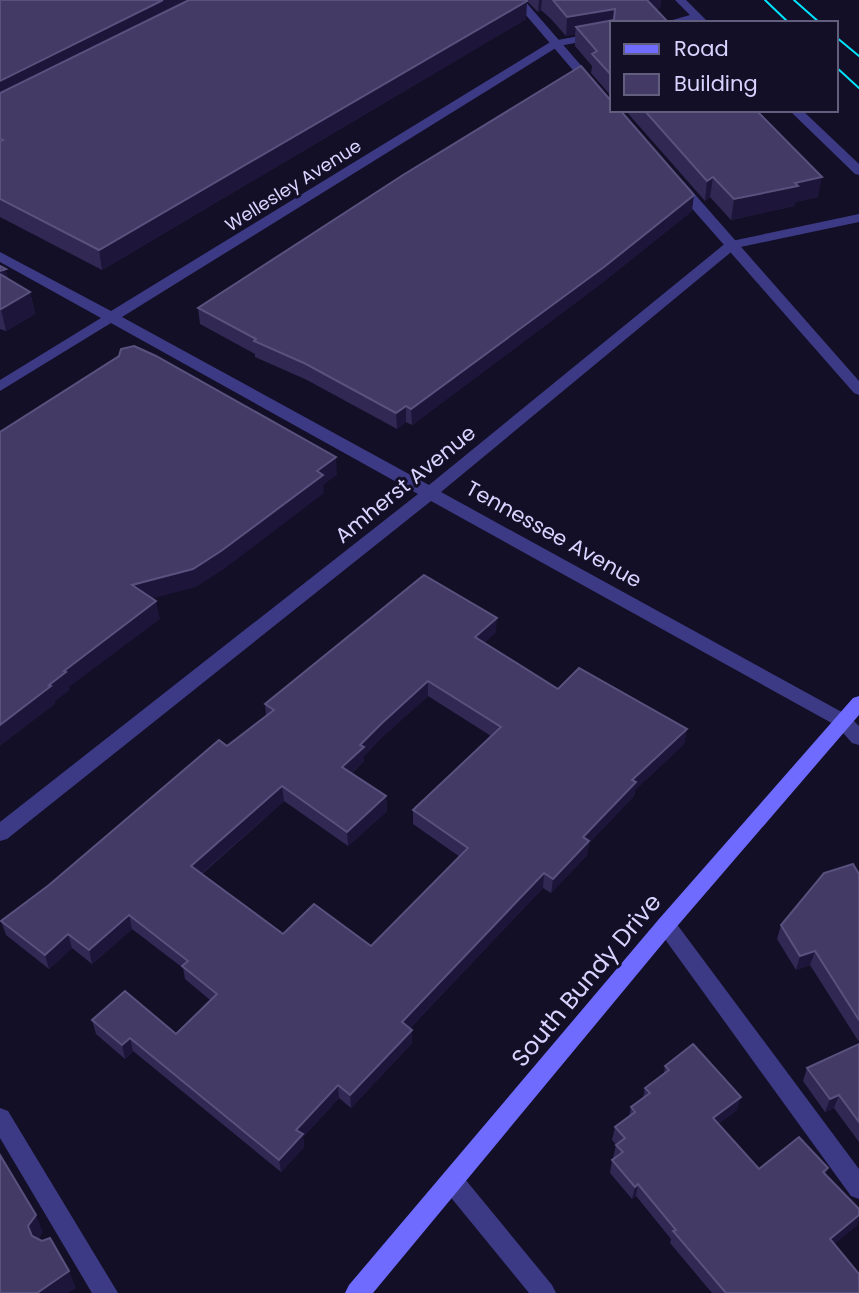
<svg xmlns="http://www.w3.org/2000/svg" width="859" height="1293" viewBox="0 0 859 1293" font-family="Poppins,sans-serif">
	<rect width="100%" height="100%" fill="#130f26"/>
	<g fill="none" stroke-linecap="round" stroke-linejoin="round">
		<!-- lane -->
		<g fill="#3d3a85" fill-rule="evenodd">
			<polygon points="513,0 524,0 612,101 612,110 616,111 608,111"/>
			<polygon points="679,181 684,182 859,381 859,395 854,393 674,188 673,185"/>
			<polygon points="666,916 673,919 859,1169 859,1199 851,1196 659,931 656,925 659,919"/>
			<polygon points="0,1108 8,1111 118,1293 92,1293 0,1138"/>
		</g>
		<!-- street -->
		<g fill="#3d3a85" fill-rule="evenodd">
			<polygon points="675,0 686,0 709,23 662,23 690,15"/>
			<polygon points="612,30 612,36 559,46 122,317 429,485 727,242 859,214 859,222 736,248 441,492 849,716 859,726 859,745 852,743 837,726 431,501 7,839 0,841 0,822 418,494 111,323 0,391 0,380 101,318 0,262 0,252 111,311 552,41"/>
			<polygon points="789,110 802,110 859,164 859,175 855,174"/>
			<polygon points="452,1170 460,1173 552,1285 556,1293 529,1293 444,1189 441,1181 444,1173"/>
		</g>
		<!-- secondary -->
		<polygon fill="#6f6bff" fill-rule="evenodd" points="859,696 859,715 673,931 373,1293 345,1293 349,1285 659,919 853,698"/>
		<!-- tram -->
		<g stroke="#00e5ff" stroke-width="2">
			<polyline points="765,0 789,23"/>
			<polyline points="794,0 820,23"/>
			<polyline points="836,37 859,56"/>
			<polyline points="836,67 859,88"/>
		</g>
	</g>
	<!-- wall -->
	<g fill="#312854" fill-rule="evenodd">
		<polygon points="0,0 661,0 660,8 612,23 612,97 591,73 592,66 575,46 575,34 566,36 551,19 541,10 538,12 527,1 526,19 102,270 0,217"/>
		<polygon points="625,110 756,110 818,197 795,202 794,206 731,220 710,197 705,201"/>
		<polygon points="692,211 603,282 412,425 406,422 397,429 307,380 255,357 255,354 200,324 198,308"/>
		<polygon points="0,266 8,279 30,292 35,314 6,331 0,329"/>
		<path d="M496 632 484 643 558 689 687 729 684 744 635 790 634 796 589 843 587 855 551 893 543 888 410 1028 412 1030V1043L351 1108 339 1098 303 1137 304 1147 281 1172 133 1051 125 1059 96 1034 92 1020 176 1034 210 1000 185 979 183 968 132 929 92 964 72 948 49 969 6 935 1 921 49 885 266 716 265 704ZM428 696 491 736 413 810V824L460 857 371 946 283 934 202 874 284 801 348 846 387 811 386 796 352 773 364 761V756L381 738Z"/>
		<polygon points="859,874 859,1042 810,965 796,970 777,939 781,925"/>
		<polygon points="859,1044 859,1142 834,1108 825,1112 803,1081 807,1068"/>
		<polygon points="665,1066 737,1110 718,1124 759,1169 828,1168 825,1174 859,1209 859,1219 857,1225 834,1244 859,1293 712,1293 670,1243 671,1239 636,1196 632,1199 610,1173 612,1160 614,1159 613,1158 616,1145 612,1140 615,1127 629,1117 631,1107 643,1098 645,1088 664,1074"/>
	</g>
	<!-- shaded-wall -->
	<g fill="#1d163a">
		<polygon points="163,0 203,0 0,102 0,81"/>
		<polygon points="539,0 542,0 541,10 538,12"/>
		<polygon points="639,0 661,0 660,8 638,12"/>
		<polygon points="527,1 526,19 102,270 99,250"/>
		<polygon points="615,9 614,23 576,27 575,34 566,36 567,17"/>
		<polygon points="713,177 710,197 705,201 707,181"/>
		<polygon points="822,177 818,197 795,202 794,206 731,220 734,199 795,183"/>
		<polygon points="694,195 692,211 603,282 412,425 411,409"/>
		<polygon points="6,269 11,291 0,287 0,271"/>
		<polygon points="30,292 35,314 6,331 1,309"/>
		<polygon points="406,406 406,422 397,429 396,413"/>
		<polygon points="336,457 337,475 323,485 324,493 224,569 196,587 135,603 132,585 317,471"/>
		<polygon points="156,601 160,619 69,687 70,690 55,701 55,704 0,746 0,725 64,671"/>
		<polygon points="497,618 496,632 474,652 475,637"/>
		<polygon points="428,681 428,696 381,738 364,756 364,761 343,781 342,767 360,745 381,724"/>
		<polygon points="687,729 684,744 635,790 634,796 589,843 587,855 551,893 553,879 583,837 632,780"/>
		<polygon points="282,786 284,801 194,880 191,866"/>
		<polygon points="386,796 387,811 348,846 347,832"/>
		<polygon points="544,873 543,888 402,1036 402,1022"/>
		<polygon points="129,915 132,929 92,964 89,950"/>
		<polygon points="68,934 72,948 49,969 45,955"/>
		<polygon points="815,951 810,965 796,970 800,956"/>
		<polygon points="412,1030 412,1043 351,1108 350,1095"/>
		<polygon points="130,1038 133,1051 125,1059 122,1045"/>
		<polygon points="338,1085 339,1098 303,1137 304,1147 281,1172 279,1160 296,1130"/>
		<polygon points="839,1095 834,1108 825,1112 830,1099"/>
		<polygon points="741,1097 737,1110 709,1131 713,1118"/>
		<polygon points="638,1184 636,1196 632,1199 635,1187"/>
		<polygon points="36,1215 43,1232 36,1243 28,1226"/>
		<polygon points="859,1215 859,1219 857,1225 825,1252 830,1239"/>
		<polygon points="69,1271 76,1288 68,1293 37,1293"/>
	</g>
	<!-- building -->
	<g fill="#433a66" stroke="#5a527e" stroke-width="2" fill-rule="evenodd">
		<polygon points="0,0 163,0 0,81"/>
		<polygon points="189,0 527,0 527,1 99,250 0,199 0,142 3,140 0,139 0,93"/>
		<polygon points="553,0 647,0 669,23 612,23 612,76 592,54 597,51 576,27 614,20 615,9 567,17"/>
		<polygon points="581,66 612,102 612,110 620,110 694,195 604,267 411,409 406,406 396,413 306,364 254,341 256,339 198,308 403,175"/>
		<polygon points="644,110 756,110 822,177 795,183 798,186 734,199 713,177 707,181"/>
		<polygon points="0,266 6,269 0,271"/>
		<polygon points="0,274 30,292 1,309 0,309"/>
		<polygon points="134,346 156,356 336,457 317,471 323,475 221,551 193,569 132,585 156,601 64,671 66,672 49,685 51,686 0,725 0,432 119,356 121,349"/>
		<path d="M424 575 497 618 475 637 558 689 579 668 687 729 632 780 636 782 583 837 589 841 553 879 544 873 402 1022 412 1030 350 1095 338 1085 296 1130 303 1134 279 1160 130 1038 122 1045 92 1020 125 991 176 1034 217 994 182 966 188 961 129 915 89 950 68 934 45 955 1 921 49 885 219 740 227 746 274 710 265 704ZM428 681 501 727 413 810 468 848 371 946 314 904 283 934 191 866 282 786 347 832 386 796 342 767 364 747 360 745 381 724Z"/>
		<polygon points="853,864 859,874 859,1020 815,951 800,956 781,925 824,873"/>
		<polygon points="693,1044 741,1097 713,1118 759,1169 799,1137 828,1168 823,1172 859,1209 859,1215 830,1239 859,1274 859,1293 726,1293 673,1231 676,1230 638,1184 635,1187 612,1160 623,1152 616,1145 625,1138 615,1127 635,1112 631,1107 650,1093 645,1088 669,1070 665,1066"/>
		<polygon points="859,1044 859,1122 839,1095 830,1099 807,1068"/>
		<polygon points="0,1155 36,1215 28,1226 32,1236 42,1241 50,1238 69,1271 37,1293 0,1293"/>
	</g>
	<g text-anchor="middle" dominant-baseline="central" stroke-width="6" stroke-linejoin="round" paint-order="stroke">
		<!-- far-street labels -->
		<g font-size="18" fill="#d9d4ff" stroke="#130f26">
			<text transform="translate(293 185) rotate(-32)">Wellesley Avenue</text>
		</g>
		<!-- street labels -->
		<g font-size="21" fill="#d9d4ff" stroke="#130f26">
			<text transform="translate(405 484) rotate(-39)">Amherst Avenue</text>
			<text transform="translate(554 534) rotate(29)">Tennessee Avenue</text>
		</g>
		<!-- near-street labels -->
		<g font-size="24" fill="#d9d4ff" stroke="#130f26">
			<text transform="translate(586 980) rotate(-50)">South Bundy Drive</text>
		</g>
	</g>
	<!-- legend -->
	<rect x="610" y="21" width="228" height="91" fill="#130f26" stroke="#625e7d" stroke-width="2"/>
	<rect x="624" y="44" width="35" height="10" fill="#6f6bff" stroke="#625e7d" stroke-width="2"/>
	<text x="674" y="56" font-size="21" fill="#d9d4ff">Road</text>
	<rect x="624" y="74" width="35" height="21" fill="#433a66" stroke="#625e7d" stroke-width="2"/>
	<text x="674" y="91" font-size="21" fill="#d9d4ff">Building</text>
</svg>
